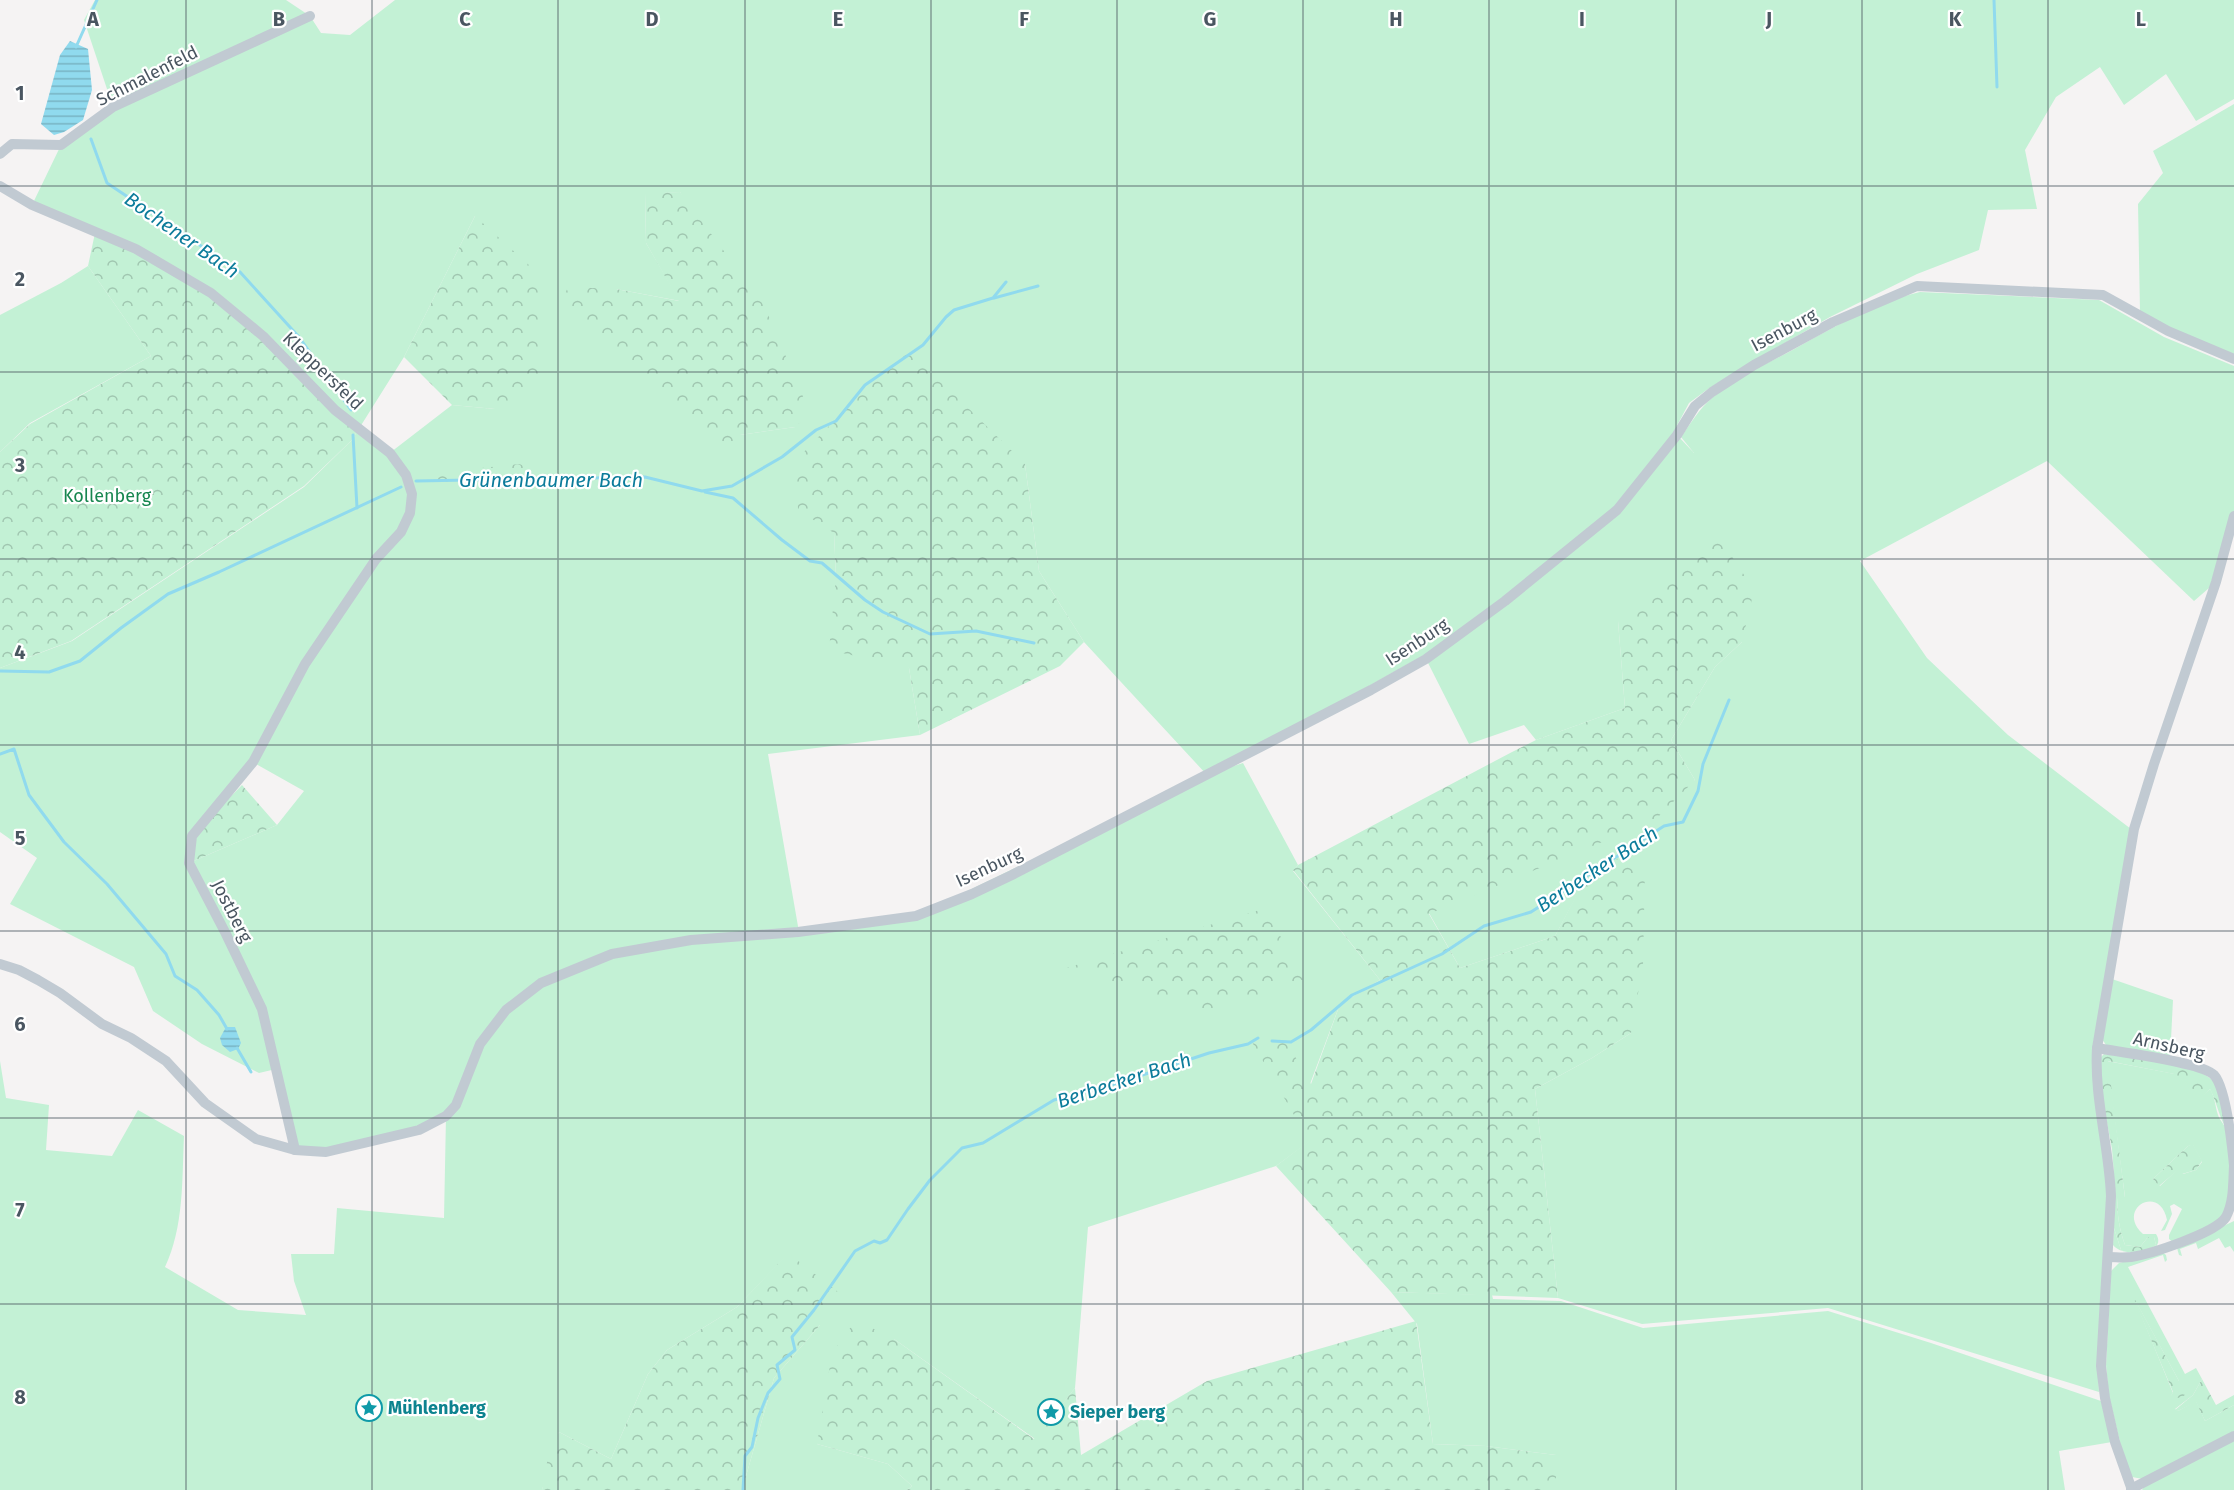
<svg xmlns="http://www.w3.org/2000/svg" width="2234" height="1490" viewBox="0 0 2234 1490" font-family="'Fira Sans',sans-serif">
	<defs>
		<pattern id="forest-crowns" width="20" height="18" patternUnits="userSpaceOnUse" patternTransform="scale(1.5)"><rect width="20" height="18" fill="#c3f1d5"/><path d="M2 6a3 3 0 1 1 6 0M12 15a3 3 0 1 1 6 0" fill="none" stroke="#a0c6b0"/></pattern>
		<pattern id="water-rules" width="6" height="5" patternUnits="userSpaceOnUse" patternTransform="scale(1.5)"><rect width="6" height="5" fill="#90daee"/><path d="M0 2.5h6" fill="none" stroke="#78b4c4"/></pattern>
	</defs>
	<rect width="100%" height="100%" fill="#f5f3f3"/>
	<!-- grass -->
	<g fill="#c3f1d5" fill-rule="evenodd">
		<path d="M95 0H286L310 16 321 33 350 35 395 0H2234V99L2196 121 2166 74 2124 105 2100 67 2056 97 2025 150 2037 209 1988 210 1979 250 1917 274 1830 317 1752 362 1708 389 1689 403 1673 433 1677 435 1694 453 1681 437C1691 423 1699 409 1712 398 1734 379 1762 366 1787 353 1829 330 1873 303 1920 292L2099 300 2164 337 2234 366V516L2216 582 2194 601 2047 461 1860 561 1927 658 2008 735 2131 829 2093 1045 2107 1196 2098 1364 2099 1392 1828 1308 1642 1324 1558 1298 1535 1089 1592 1058 1631 1033 1588 875 1555 936 1460 968 1429 913 1521 874 1695 780 1671 740 1715 667 1742 642 1618 621 1625 708 1536 740 1524 725 1469 744 1424 655 1218 771 1243 763 1298 865 1293 871 1380 980 1340 1004 1310 1084V1141L1276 1166 1088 1227 1075 1388 1035 1439 894 1339 817 1444 888 1464 912 1486 907 1490H742L774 1378 820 1325 788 1254 737 1307 667 1350 648 1374 611 1459 559 1432 542 1490H0V1061L6 1098 49 1105 46 1150 112 1156 138 1110 184 1136C182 1180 184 1227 165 1267L238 1310 306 1315 294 1281 291 1254H334L337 1208 444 1218 446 1116 419 1130 326 1152 295 1150 276 1069 259 1073 202 1044 153 1011 134 967 10 904 37 858 0 832V668L72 641 304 487 353 439 359 427 211 293 32 205 61 145 113 107 84 20ZM680 192 795 427 740 435 616 289 680 301 646 243 645 194ZM475 216 495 409 452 405 391 452 360 427 404 357ZM1025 464 1039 571 1084 642 1207 775 916 916 799 932 768 754 920 735 909 668 836 577 834 533ZM277 716 256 764 304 791 277 825 189 863Z"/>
		<polygon points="2234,104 2234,355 2170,329 2140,311 2138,204 2163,173 2153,151"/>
		<polygon points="88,266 151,356 30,423 0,452 0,315 61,283"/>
		<polygon points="2112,979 2173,1000 2170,1059 2106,1045 2102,1039"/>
		<path d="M2107 1061 2175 1074 2203 1096 2210 1089C2215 1097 2215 1106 2218 1115 2220 1121 2225 1125 2227 1131 2233 1153 2234 1204 2219 1220 2207 1231 2187 1236 2173 1242L2169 1239V1235L2182 1209 2174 1204 2170 1206 2172 1214 2165 1230 2161 1231 2167 1220C2160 1183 2115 1209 2143 1234H2156C2169 1254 2124 1259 2113 1245L2115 1196 2114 1228 2121 1250C2131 1255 2147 1252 2156 1245L2154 1237H2148L2140 1247 2125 1245C2120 1231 2116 1212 2118 1198L2125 1197ZM2193 1145 2202 1162 2196 1170 2183 1174 2178 1169 2160 1186 2153 1179 2188 1146Z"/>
		<polygon points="2234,1221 2234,1252 2230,1246 2225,1248 2219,1238 2198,1249 2196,1243 2180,1249 2182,1256 2179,1255 2177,1248"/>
		<path d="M2162 1252 2166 1255 2167 1260 2165 1262 2163 1255 2128 1267 2185 1374 2196 1368 2202 1379 2193 1395 2175 1409 2178 1411 2196 1401 2205 1421 2234 1405V1432L2143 1479 2132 1477 2125 1463 2109 1396 2106 1365 2111 1271 2119 1263ZM2135 1300 2179 1381 2171 1396 2173 1393Z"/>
		<polygon points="1391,1292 1492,1295 1493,1299 1561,1301 1643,1328 1828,1311 1931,1343 2101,1401 2112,1442 2059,1451 2065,1490 1556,1490 1556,1455 1486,1446 1433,1444 1417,1324"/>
		<polygon points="2234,1439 2234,1490 2142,1490 2144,1487"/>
	</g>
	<!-- forest -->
	<g fill="url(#forest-crowns)">
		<polygon points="680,192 764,305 810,413 795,427 740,435 727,449 710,439 560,306 568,287 616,289 679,301 646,243 645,193"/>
		<polygon points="475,216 541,276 540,389 495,409 452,405 404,357"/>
		<polygon points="95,233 211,293 359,427 353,439 304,486 71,641 0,668 0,452 30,424 151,356 88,266"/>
		<polygon points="906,347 1025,464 1039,571 1084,642 1060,666 920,735 909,668 829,650 836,577 834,533 798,510 796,460"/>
		<polygon points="519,464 528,467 525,479 509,484 435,482 434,473"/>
		<polygon points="1717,534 1754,590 1742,642 1715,667 1671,740 1695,780 1655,820 1429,914 1460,968 1555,936 1587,875 1628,853 1645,868 1643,965 1631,1033 1592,1058 1535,1089 1558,1298 1391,1292 1276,1166 1309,1141 1252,1042 1282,1034 1311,1084 1340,1004 1380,980 1293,870 1298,865 1512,752 1536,740 1625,708 1618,621"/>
		<polygon points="242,785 277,825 189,863 192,836"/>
		<polygon points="1263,909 1307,978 1211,1011 1066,968"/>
		<path d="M2104 1054C2129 1058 2196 1062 2213 1081 2223 1093 2224 1114 2227 1130 2219 1117 2217 1103 2210 1089L2203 1097 2174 1074 2108 1061 2125 1198H2118C2116 1212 2120 1231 2125 1245L2140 1247 2148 1237H2154L2156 1245C2148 1251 2130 1255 2121 1250L2114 1228V1174L2112 1149 2101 1091V1057Z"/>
		<polygon points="2193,1144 2202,1161 2196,1170 2182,1174 2178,1170 2159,1186 2153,1179 2188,1146"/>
		<polygon points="788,1253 838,1292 820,1325 774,1378 742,1490 542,1490 548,1457 559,1432 611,1459 648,1374 667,1350 737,1307"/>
		<polygon points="2131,1292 2179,1381 2189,1384 2186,1394 2181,1398 2171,1397 2173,1392"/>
		<polygon points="856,1320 894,1339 1034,1439 1075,1388 1081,1455 1207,1381 1416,1321 1433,1444 1486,1446 1556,1455 1556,1490 907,1490 912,1486 888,1464 817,1444 832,1353"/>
		<polygon points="2202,1379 2216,1405 2234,1395 2234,1405 2205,1421 2196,1402 2178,1411 2175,1410 2193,1395"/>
	</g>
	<!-- water -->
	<g fill="url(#water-rules)">
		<polygon points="70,41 88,49 92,90 83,120 64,132 54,135 41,124 60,55"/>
		<polygon points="226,1027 235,1027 241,1043 238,1049 230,1052 222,1045 220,1038"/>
	</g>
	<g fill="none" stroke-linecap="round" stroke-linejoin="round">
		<!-- stream -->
		<g stroke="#90daee" stroke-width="3">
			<polyline points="1994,0 1997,87"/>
			<polyline points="76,47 97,0"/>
			<polyline points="91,139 107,183 240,272 299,337 351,410"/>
			<polyline points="994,298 1038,286"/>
			<polyline points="353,435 357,508"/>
			<polyline points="416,481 645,477 702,491 732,486 782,457 816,430 836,421 865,385 923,345 946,317 954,310 993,298 1006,282"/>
			<polyline points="705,492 733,498 782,540 810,561 822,563 865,600 883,612 930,634 976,631 1034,643"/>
			<polyline points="0,671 49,672 80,661 121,628 168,594 219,572 401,487"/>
			<polyline points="0,754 14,749 29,795 64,842 107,884 166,954 175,976 197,990 219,1015 227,1029"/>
			<polyline points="1272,1041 1291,1042 1311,1030 1352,995 1442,954 1484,926 1531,912 1664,826 1683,822 1698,791 1703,764 1729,700"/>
			<polyline points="237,1048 251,1072"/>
			<polyline points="743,1490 745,1456 752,1447 758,1418 768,1393 780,1379 777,1365 795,1350 792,1337 814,1310 855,1251 874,1241 880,1243 887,1240 908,1209 930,1180 962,1148 983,1143 1054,1100 1115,1084 1209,1053 1248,1044 1258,1038"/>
		</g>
		<!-- minor -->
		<g stroke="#c1cad2" stroke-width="10">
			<polyline points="0,154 12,144 61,145 113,107 310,16"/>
			<polyline points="0,186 32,205 136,249 211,293 263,336 335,410 390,453 406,475 412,494 410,513 401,532 376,559 305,664 253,762 192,836 189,863 226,934 262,1009 295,1150"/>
			<polyline points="0,964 19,970 38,980 60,993 102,1024 131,1038 166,1061 205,1103 256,1139 295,1150 326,1152 419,1130 446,1116 456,1105 480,1044 506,1010 541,983 612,954 691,940 798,932 916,916 972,894 1012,875 1371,690 1426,659 1505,601 1617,510 1677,435 1695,406 1712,392 1754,365 1833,322 1917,286 2103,295 2168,331 2234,359"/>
			<path d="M2097 1048C2118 1052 2202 1062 2214 1075 2226 1088 2232 1145 2234 1165"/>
			<path d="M2108 1257C2116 1257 2123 1258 2131 1257 2151 1254 2216 1233 2226 1217 2234 1202 2233 1183 2234 1166"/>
			<polyline points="2131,1489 2234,1436"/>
			<path d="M2132 1490 2115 1442 2105 1398 2101 1366 2111 1196C2109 1146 2094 1098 2097 1048L2134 829 2154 764 2216 582 2234 516"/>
		</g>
	</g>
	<!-- grid -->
	<path fill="none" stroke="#4a5661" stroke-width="1.5" stroke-opacity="0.55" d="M186 0V1490M372 0V1490M558 0V1490M745 0V1490M931 0V1490M1117 0V1490M1303 0V1490M1489 0V1490M1676 0V1490M1862 0V1490M2048 0V1490M0 186H2234M0 372H2234M0 559H2234M0 745H2234M0 931H2234M0 1118H2234M0 1304H2234"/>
	<!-- icons -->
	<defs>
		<symbol id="sight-ring" viewBox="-11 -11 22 22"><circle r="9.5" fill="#fff" stroke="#0f9aa8" stroke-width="1.5"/><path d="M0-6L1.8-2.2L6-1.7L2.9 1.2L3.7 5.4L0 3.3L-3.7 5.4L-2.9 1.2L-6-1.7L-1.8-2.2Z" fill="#0f9aa8"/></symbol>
	</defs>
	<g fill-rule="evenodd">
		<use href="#sight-ring" x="354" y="1393" width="30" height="30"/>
		<use href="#sight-ring" x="1036" y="1397" width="30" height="30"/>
	</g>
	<g text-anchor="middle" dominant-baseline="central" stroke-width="4.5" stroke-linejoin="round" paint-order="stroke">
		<!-- street labels -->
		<g font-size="18" fill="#4a5661" stroke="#fff">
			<text transform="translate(147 76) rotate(-27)">Schmalenfeld</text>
			<text transform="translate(1784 330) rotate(-28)">Isenburg</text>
			<text transform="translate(323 371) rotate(44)">Kleppersfeld</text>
			<text transform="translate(1417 642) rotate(-33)">Isenburg</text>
			<text transform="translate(989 867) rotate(-25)">Isenburg</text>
			<text transform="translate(232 911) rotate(63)">Jostberg</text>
			<text transform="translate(2169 1046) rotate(13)">Arnsberg</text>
		</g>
		<!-- park labels -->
		<g font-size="18" fill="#17864f" stroke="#fff">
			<text x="107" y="496">Kollenberg</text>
		</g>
		<!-- culture labels -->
		<g font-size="18" font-weight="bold" fill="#0d838f" stroke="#fff" text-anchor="start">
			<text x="388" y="1408">Mühlenberg</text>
			<text x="1070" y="1412">Sieper berg</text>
		</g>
		<!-- water labels -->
		<g font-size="20" font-style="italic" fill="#0c7c9b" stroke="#fff">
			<text transform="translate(182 235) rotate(35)">Bochener Bach</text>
			<text x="551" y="480">Grünenbaumer Bach</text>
			<text transform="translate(1597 869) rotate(-33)">Berbecker Bach</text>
			<text transform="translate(1124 1080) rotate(-18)">Berbecker Bach</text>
		</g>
	</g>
	<g font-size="20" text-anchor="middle" font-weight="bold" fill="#4a5661" stroke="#fff" stroke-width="4.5" stroke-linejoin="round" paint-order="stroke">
		<text x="93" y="26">A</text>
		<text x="279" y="26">B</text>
		<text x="465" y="26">C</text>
		<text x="652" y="26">D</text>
		<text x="838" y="26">E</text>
		<text x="1024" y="26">F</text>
		<text x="1210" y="26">G</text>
		<text x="1396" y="26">H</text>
		<text x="1582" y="26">I</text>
		<text x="1769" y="26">J</text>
		<text x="1955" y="26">K</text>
		<text x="2141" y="26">L</text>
		<text x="20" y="100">1</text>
		<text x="20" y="286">2</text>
		<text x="20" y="472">3</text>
		<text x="20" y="659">4</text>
		<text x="20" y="845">5</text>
		<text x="20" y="1031">6</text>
		<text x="20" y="1217">7</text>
		<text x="20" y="1404">8</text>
	</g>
</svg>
